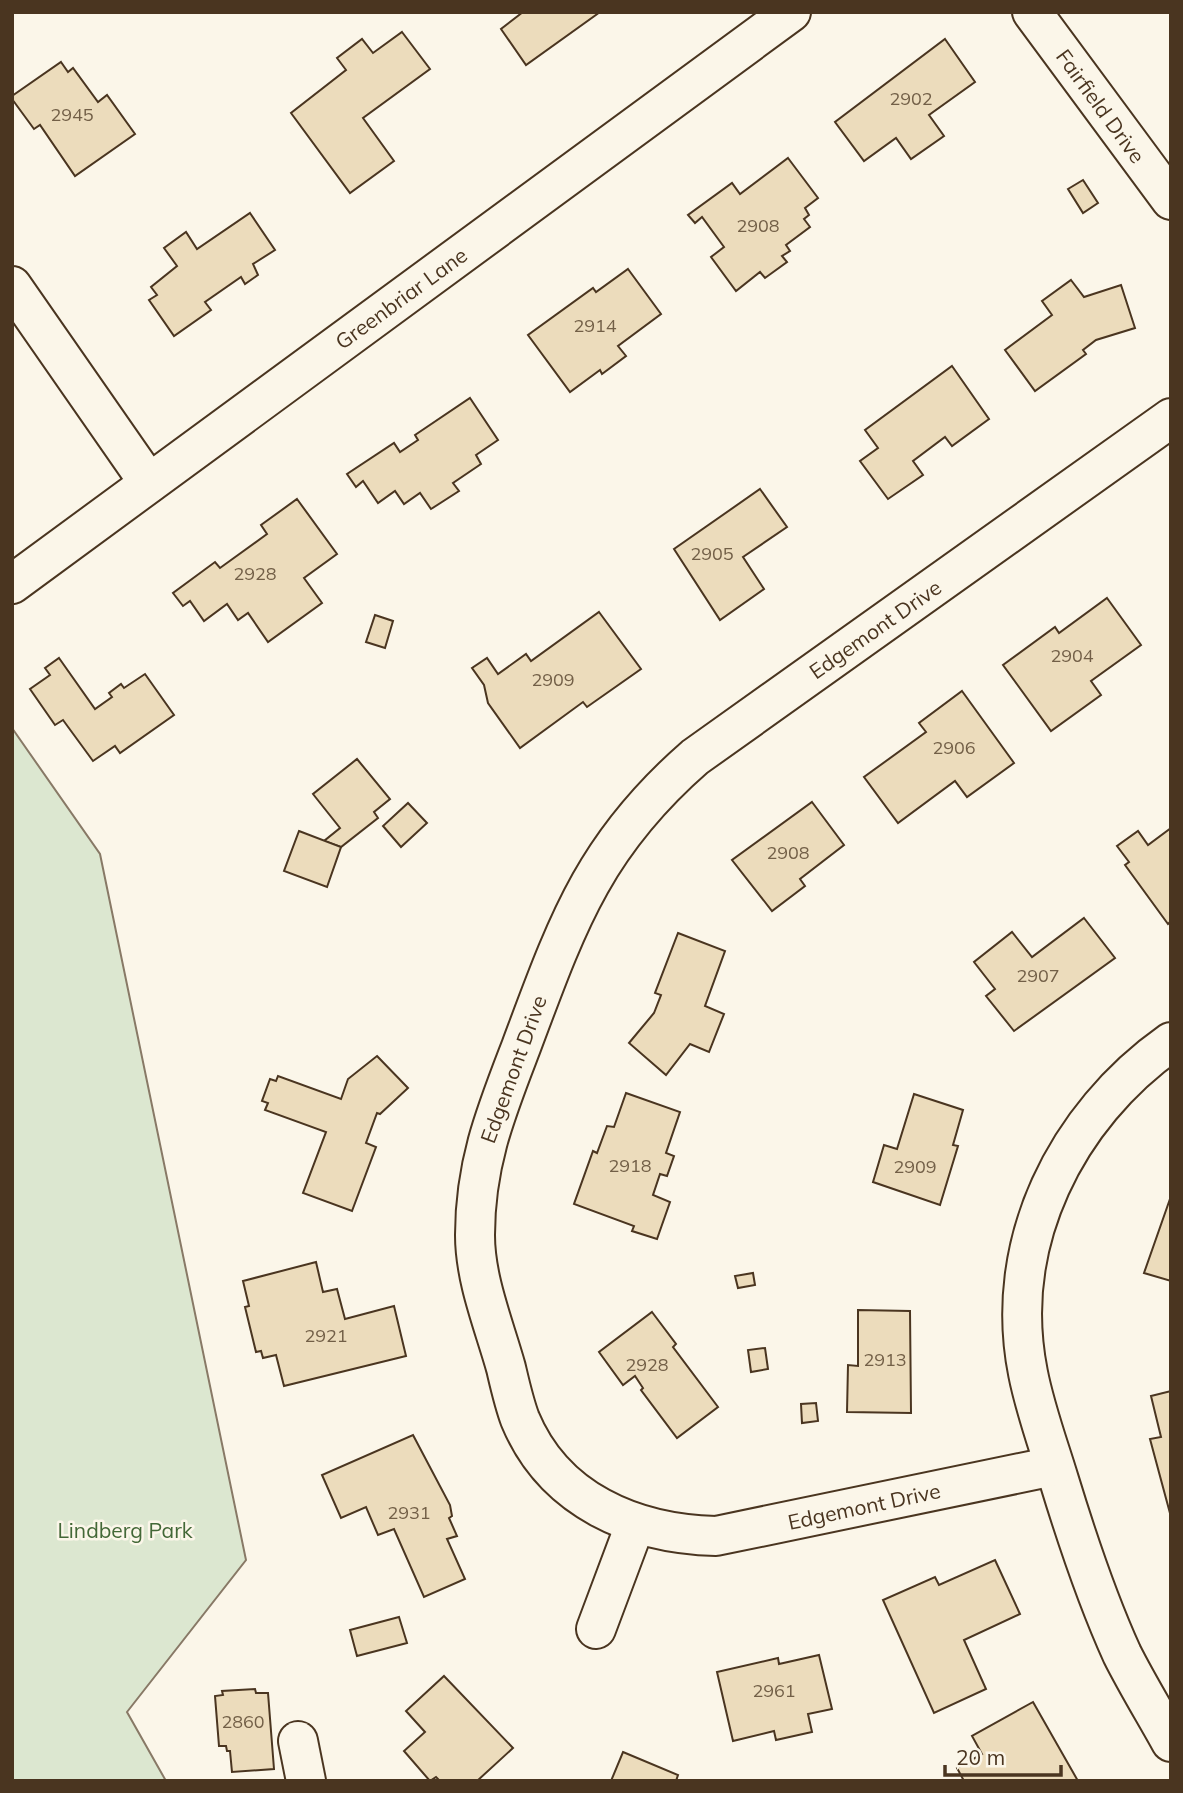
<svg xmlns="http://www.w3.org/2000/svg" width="1183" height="1793" viewBox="0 0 1183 1793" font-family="Mulish,sans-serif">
	<rect width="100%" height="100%" fill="#fbf6e9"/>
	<!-- green -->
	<polygon fill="#dce7d0" stroke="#887966" stroke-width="2" points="12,728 100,854 246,1560 127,1712 166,1781 12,1781"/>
	<!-- building -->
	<g fill="#ecdcbc" stroke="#4a3520" stroke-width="2">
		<polygon points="523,12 600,12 526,65 501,29"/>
		<polygon points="402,32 430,69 363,118 394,161 350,193 291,113 346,70 337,58 362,39 373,53"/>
		<polygon points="945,39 975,82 929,115 944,136 911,159 896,138 864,161 835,122"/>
		<polygon points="61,62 68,72 73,68 98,102 107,95 135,134 75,176 40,125 34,129 12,99 12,96"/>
		<polygon points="788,158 818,198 805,208 809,215 804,219 810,227 786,245 790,251 782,256 787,262 765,278 760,272 736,291 711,257 724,247 702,217 695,223 688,215 732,183 740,194"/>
		<polygon points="1083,180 1098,203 1083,213 1068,189"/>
		<polygon points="250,213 275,250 253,264 258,275 245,284 241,277 205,302 211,310 174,336 149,300 157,295 151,287 177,266 164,248 186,232 197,249"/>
		<polygon points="628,269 661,314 618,346 626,356 602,374 600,370 570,392 528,335 593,288 596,292"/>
		<polygon points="1071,280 1084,297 1121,285 1135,328 1096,340 1083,350 1086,354 1035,391 1005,350 1052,315 1042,301"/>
		<polygon points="952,366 989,419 952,446 945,437 913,461 923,475 888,499 860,461 878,448 865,430"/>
		<polygon points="470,398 498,440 476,455 481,464 453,483 459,491 431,509 420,493 404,504 395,491 378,503 363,481 356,487 347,474 394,443 400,452 418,440 415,435"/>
		<polygon points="760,489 787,527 743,557 764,589 720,620 674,549"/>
		<polygon points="297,499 337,554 304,578 322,603 268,642 248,613 238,620 227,604 204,621 190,601 183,606 173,593 215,562 220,568 267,534 261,525"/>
		<polygon points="1107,598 1141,645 1091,681 1101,695 1051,731 1003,665 1055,627 1059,633"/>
		<polygon points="599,612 641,669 587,707 583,702 520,748 488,703 484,685 472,668 487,658 498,674 526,654 531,661"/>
		<polygon points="375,615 393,621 385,648 366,642"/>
		<polygon points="59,658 95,709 112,697 109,693 121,684 124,688 145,674 174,715 120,753 115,746 93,761 63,720 55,725 30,689 50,675 45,668"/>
		<polygon points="962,691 1014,763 967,797 955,781 898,823 864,777 926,732 919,723"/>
		<polygon points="357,759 390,799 374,812 378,818 341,847 324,841 340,828 313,794"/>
		<polygon points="812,802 844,845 800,879 805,886 772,911 732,860"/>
		<polygon points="408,803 427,823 401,847 383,826"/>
		<polygon points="1171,828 1171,921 1168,924 1125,865 1129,862 1117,846 1138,831 1148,845"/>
		<polygon points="299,831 341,847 327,887 284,871"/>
		<polygon points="1084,918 1115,958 1014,1031 986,996 995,989 974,962 1012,932 1032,957"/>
		<polygon points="678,933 725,951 705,1006 724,1014 709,1052 690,1044 666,1075 629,1043 654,1013 661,995 655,993"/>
		<polygon points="377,1056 408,1088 380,1114 377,1113 366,1143 376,1147 352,1211 303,1193 326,1132 265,1110 268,1103 262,1101 270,1079 276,1081 278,1076 341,1099 348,1079"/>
		<polygon points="626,1093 680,1112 666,1153 674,1156 667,1176 660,1174 653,1195 670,1202 657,1239 632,1231 634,1226 574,1204 593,1151 597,1153 607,1126 614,1127"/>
		<polygon points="914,1094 963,1110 953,1145 958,1146 940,1205 873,1182 884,1145 897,1149"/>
		<polygon points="1171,1196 1171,1281 1144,1273"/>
		<polygon points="316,1262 323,1292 337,1289 345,1319 394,1306 406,1356 284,1386 276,1355 263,1358 261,1351 256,1352 245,1307 249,1306 243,1281"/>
		<polygon points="753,1273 755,1285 738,1288 735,1276"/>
		<polygon points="858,1310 910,1311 911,1413 847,1412 848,1365 858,1366"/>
		<polygon points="652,1312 676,1344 673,1347 718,1407 677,1438 641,1390 643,1388 635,1376 623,1385 599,1352"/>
		<polygon points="765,1348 768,1369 751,1372 748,1350"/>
		<polygon points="1171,1391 1171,1517 1150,1439 1161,1437 1151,1396"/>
		<polygon points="816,1403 818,1421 802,1423 801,1404"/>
		<polygon points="413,1435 450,1505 452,1516 449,1518 457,1536 447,1539 465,1579 424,1597 394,1529 378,1535 366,1507 341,1518 322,1475"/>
		<polygon points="995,1560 1020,1614 964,1640 986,1689 934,1713 883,1600 935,1577 939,1585"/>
		<polygon points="399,1617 407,1643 357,1656 350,1630"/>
		<polygon points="819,1655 832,1709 808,1714 812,1732 776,1740 774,1731 733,1741 717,1672 778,1658 779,1664"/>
		<polygon points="444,1676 513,1748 477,1781 440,1781 436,1777 430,1781 404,1751 425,1732 406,1711"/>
		<polygon points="255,1689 256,1693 268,1693 274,1769 232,1772 230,1751 227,1751 226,1746 219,1746 215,1696 223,1695 222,1691"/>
		<polygon points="1033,1702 1078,1781 964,1781 957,1768 982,1754 972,1736"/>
		<polygon points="623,1752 678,1775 676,1781 611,1781"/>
	</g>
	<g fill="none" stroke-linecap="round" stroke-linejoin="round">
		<defs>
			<g id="minor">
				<polyline points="1032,12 1171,200"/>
				<polyline points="12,286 149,483"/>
				<polyline points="12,584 791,12"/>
				<path d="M1171 1042C1066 1116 1002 1243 1028 1373 1035 1409 1048 1444 1059 1480 1077 1539 1096 1597 1122 1654 1137 1684 1155 1713 1171 1742"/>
				<path d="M1054 1466 716 1536C634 1534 554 1501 520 1419 514 1403 510 1385 506 1368 494 1325 475 1280 475 1235 475 1163 496 1112 521 1047 567 924 593 846 695 757L1171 418"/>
				<polyline points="596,1629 635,1525"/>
				<polyline points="298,1741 306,1781"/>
			</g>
		</defs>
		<!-- minor casing -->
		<use href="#minor" stroke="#4a3520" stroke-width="42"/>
		<!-- minor -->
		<use href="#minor" stroke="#fbf6e9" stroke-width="38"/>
	</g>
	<g text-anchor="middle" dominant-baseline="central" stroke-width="5" stroke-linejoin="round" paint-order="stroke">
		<!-- number labels -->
		<g font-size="18" fill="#725f47">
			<text x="911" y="98">2902</text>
			<text x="72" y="114">2945</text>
			<text x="758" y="225">2908</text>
			<text x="595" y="325">2914</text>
			<text x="712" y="553">2905</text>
			<text x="255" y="573">2928</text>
			<text x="1072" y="655">2904</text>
			<text x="553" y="679">2909</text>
			<text x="954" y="747">2906</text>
			<text x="788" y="852">2908</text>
			<text x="1038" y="975">2907</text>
			<text x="630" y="1165">2918</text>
			<text x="915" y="1166">2909</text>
			<text x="326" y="1335">2921</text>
			<text x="885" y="1359">2913</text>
			<text x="647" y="1364">2928</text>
			<text x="409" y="1512">2931</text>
			<text x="774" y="1690">2961</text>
			<text x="243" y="1721">2860</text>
		</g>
		<!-- street labels -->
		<g font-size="21" fill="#4a3520" stroke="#fbf6e9">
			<text transform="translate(1101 106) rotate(54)">Fairfield Drive</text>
			<text transform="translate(401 298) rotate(-36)">Greenbriar Lane</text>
			<text transform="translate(875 629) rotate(-35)">Edgemont Drive</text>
			<text transform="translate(513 1069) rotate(-70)">Edgemont Drive</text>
			<text transform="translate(864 1506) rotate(-12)">Edgemont Drive</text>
		</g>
		<!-- park labels -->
		<g font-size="21" fill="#436837" stroke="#fbf6e9">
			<text x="125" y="1530">Lindberg Park</text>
		</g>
	</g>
	<!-- border -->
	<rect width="1183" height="1793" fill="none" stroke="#4a3520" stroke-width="28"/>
	<!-- scale -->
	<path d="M945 1765v10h116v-10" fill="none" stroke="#4a3520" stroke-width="3.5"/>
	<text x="956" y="1765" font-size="21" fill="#4a3520" stroke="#fbf6e9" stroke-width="5" paint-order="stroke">20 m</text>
</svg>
